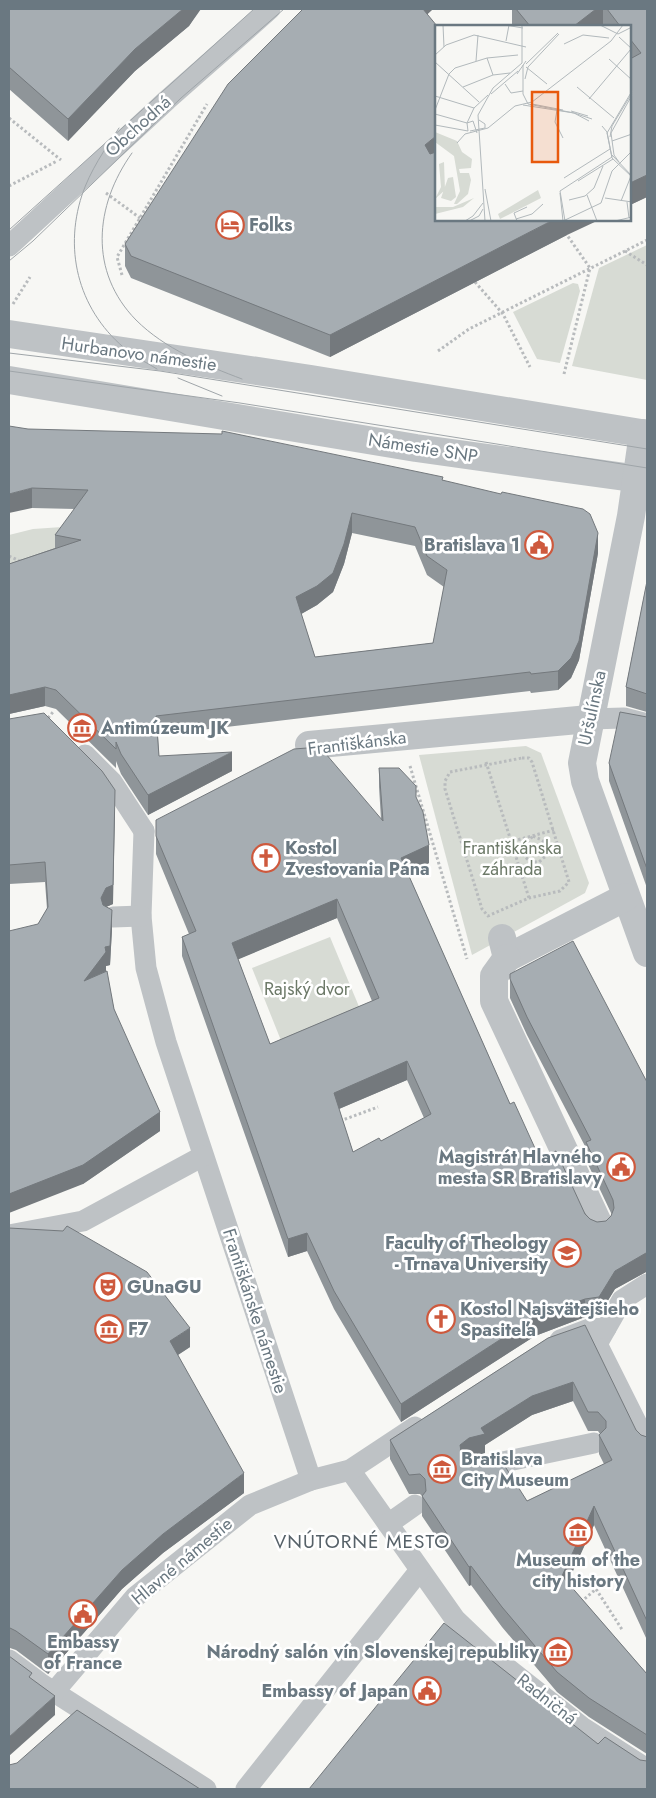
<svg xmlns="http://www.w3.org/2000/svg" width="656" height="1798" viewBox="0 0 656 1798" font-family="Jost,sans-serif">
	<rect width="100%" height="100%" fill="#f7f7f4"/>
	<!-- green -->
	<g fill="#d7dbd4">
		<polygon points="647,245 647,380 572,366 599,268"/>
		<polygon points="573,283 578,284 580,291 560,363 537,359 513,312"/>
		<polygon points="77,526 43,568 9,579 9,535 33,529"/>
		<polygon points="526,746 541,753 589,883 585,893 472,955 419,755"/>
		<polygon points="330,937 360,1009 282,1043 252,968"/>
	</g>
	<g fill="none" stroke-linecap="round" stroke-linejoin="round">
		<!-- path -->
		<g stroke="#b8bbbd" stroke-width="3" stroke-dasharray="2.5 2.5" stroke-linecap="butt">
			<polyline points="9,118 61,160"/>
			<polyline points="9,186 57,161"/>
			<polyline points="106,193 140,218"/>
			<polyline points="625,251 647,265"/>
			<polyline points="122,275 117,257 207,104"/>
			<polyline points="475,282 503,314 530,367"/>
			<polyline points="13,304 30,277"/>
			<polyline points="438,351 469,329 647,240"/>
			<polyline points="564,374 590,268 567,235"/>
			<polyline points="9,556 22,562"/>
			<polyline points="48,718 53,712"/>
			<polygon points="522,758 529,758 532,762 569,882 560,891 529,898 488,916 482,909 445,789 445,781 450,772"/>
			<polyline points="486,762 529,898"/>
			<polyline points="410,766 467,959"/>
			<path d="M533 836C542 840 549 842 548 854L539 862H531L524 856V846Z"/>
			<polyline points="465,854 554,830"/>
			<polyline points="340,1121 378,1107"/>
			<polyline points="581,1602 596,1589 623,1631"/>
		</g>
		<!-- pedestrian -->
		<g stroke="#bec2c5" stroke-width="21">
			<polyline points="9,246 167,100 270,9"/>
			<polyline points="589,719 624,718 647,724"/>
			<polyline points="85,755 112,782 144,831"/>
			<polyline points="144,831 141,916 146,968 166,1042 311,1480"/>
			<polyline points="113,917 141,916"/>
			<polyline points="9,1235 83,1221 203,1156"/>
			<polyline points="647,1284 622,1300 597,1344 647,1444"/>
			<polyline points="560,1340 589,1329 606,1328"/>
			<polyline points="474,1468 594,1443"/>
			<polyline points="350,1470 455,1619 502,1664 582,1727 647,1769"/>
			<polyline points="388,1524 415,1505"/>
			<polyline points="9,1660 40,1683 206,1789"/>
			<polyline points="54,1692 135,1597 250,1505 311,1480 350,1470 415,1427"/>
			<polyline points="246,1789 420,1570"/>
		</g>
		<!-- minor -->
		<g stroke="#bec2c5" stroke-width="28">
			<polyline points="9,334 311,379 647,434"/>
			<polyline points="9,380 416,448 647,480"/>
			<polyline points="643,433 631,516 582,763 585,781 647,953"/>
			<polyline points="309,745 589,719"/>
			<polyline points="502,938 507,958 626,897"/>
			<polyline points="507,958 494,976 494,1001 599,1225"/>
		</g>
		<!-- tram -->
		<g stroke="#9fa5a9" stroke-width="1">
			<path d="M119 128C105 149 90 171 82 195 63 253 80 313 128 351 136 358 148 363 157 369"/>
			<path d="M132 153C94 206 89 272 136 320 165 349 205 365 242 379"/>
			<polyline points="9,230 254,9"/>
			<polyline points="9,261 33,241 181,98 284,9"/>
			<polyline points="9,353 160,371 647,449"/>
			<polyline points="9,371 240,403 647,468"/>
			<polyline points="178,378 222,396"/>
		</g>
	</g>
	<!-- wall -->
	<g fill="#8f9599" fill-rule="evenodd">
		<polygon points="9,9 199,10 189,26 135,71 68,141 9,89"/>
		<polygon points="303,9 433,9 427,14 436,220 567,235 330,357 131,278 125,266 125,244"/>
		<polygon points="512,9 647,9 647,197 630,205 630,26 512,26"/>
		<path d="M28 429 443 480 598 553 579 660 571 678 558 690 531 693 530 691 158 735 159 756 232 771 148 815 121 774 116 761V768L56 709 45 706 9 714V564L55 548V535L75 509 32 508ZM352 533 415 546 427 575 444 587 433 643 315 657 301 614 317 605 333 592 344 564Z"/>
		<polygon points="647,581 647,712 626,706 626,687"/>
		<polygon points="647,717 647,888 609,781 609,763"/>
		<polygon points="9,719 113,904 106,907 112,929 110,965 106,966 106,971 114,1009 160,1131 83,1184 38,924 47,909 45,882 9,884"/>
		<path d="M379 768 416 797 429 863 408 874 510 1104 539 1157 590 1219 597 1222 606 1221 612 1215 586 1160V1148L527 1035 510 998V974L647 1082V1272H646L615 1289 599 1315 585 1317 535 1336 401 1422 334 1309 307 1251 288 1257 182 956V937L189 934 156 854V836L381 819 379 787ZM337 918 372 1001 270 1044 238 959ZM407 1080 424 1118 381 1141 353 1152 339 1109Z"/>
		<polygon points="9,1228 190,1347 178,1355 244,1493 163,1553 122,1589 48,1674 16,1650 10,1648"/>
		<path d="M548 1338 641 1435 647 1437V1640L594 1525 567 1582 647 1674V1754L589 1717 557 1692 502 1627 471 1585 469 1586 422 1516V1496L420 1494H409L390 1459V1440ZM573 1401 588 1431H598L600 1434 599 1435V1454L604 1464 527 1501 474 1462 466 1459 469 1457 485 1453V1445L532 1415Z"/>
	</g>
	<!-- shaded-wall -->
	<g fill="#74797d">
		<polygon points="183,9 201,9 189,26 135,71 68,141 68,119 135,49"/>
		<polygon points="417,9 433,9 417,24"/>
		<polygon points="596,9 603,9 603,26 574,26"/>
		<polygon points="436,136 436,158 425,167 425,145"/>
		<polygon points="647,175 647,197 630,205 630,183"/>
		<polygon points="553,220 599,220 567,235 330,357 330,335"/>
		<polygon points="32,488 32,508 9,513 9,494"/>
		<polygon points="352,513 352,533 344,564 333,592 317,605 296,617 296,597"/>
		<polygon points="598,533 598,553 579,660 571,678 558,690 558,671"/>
		<polygon points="45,687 45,706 9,714 9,695"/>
		<polygon points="232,752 232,771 148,815 148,795"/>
		<polygon points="115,809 113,904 106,907 101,917 101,898"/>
		<polygon points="429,845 429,863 401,877 401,858"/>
		<polygon points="337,899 337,918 232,962 232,943"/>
		<polygon points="112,910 112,929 110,965 106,966 106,971 84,981 105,947"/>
		<polygon points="407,1061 407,1080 334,1111 334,1093"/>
		<polygon points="160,1112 160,1131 83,1184 9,1213 9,1194"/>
		<polygon points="307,1233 307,1251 288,1257 288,1239"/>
		<polygon points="646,1253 646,1272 615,1289 599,1315 599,1297 615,1271"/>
		<polygon points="585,1299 585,1317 535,1336 401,1422 401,1404 535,1317"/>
		<polygon points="190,1328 190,1347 170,1360 170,1341"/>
		<polygon points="573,1382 573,1401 532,1415 485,1445 485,1453 469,1457 460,1465 460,1445 481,1428 532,1396"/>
		<polygon points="244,1473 244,1493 163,1553 122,1589 48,1674 48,1654 122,1570 163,1534"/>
		<polygon points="594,1506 594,1525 562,1595 562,1576"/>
		<polygon points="471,1566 471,1585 469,1586 469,1567"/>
		<polygon points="10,1628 10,1648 9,1648 9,1629"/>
		<polygon points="55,1696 55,1715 9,1756 9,1737"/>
	</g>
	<!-- building -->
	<g fill="#a6adb2" stroke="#74797d" fill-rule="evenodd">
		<polygon points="9,9 183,9 135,49 68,119 9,67"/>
		<polygon points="303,9 423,9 437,26 436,26 436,136 425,145 430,154 436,152 436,220 553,220 330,335 131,256 125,244 228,84"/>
		<polygon points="516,9 596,9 574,26 530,26"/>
		<polygon points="607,9 647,9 647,175 630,183 630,59 641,53 630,39 630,26 620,26"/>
		<path d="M9 426 28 429 222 434V431L443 477 442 480 501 494 502 492 583 509 590 514 598 533 579 641 571 658 558 671 531 674 530 672 156 716 159 756 232 752 148 795 121 754 116 742V749L56 690 45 687 9 695V564L81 540 55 535 88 490 32 488 9 494ZM352 513 415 527 427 556 447 570 433 643 315 657 296 597 317 586 333 573 344 544Z"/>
		<polygon points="647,581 647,694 626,687"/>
		<polygon points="620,712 647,717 647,869 609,763"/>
		<polygon points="44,713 102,771 115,790 113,885 106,888 101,898 103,905 112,910 110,946 105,947 106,952 84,981 107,971 114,1009 160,1112 83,1165 9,1194 9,931 38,924 48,907 45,862 9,865 9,719"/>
		<path d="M320 747 383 821 379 768H399L416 786V797L423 812 429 845 401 858 510 1104 514 1102 539 1157 556 1151 585 1214 590 1219 597 1222 606 1221 611 1216 614 1208 613 1200 586 1142 591 1140 527 1017 510 979V974L573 941 647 1082V1253H646L615 1271 599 1297 585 1299 535 1317 401 1404 334 1291 307 1233 288 1239 182 937 196 931 156 836V820L294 749ZM337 899 379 998 270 1044 232 943ZM407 1061 431 1114 381 1141 379 1138 353 1152 334 1093Z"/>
		<polygon points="67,1226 147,1272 190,1328 170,1341 244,1473 163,1534 122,1570 48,1654 16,1631 10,1628 9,1629 9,1228 63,1231"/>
		<path d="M585 1325 636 1430 641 1435 647 1437V1621L594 1506 562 1576 647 1674V1735L589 1698 557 1672 502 1607 471 1566 469 1567 422 1496 426 1491 425 1479 420 1474 409 1475 390 1440 548 1338ZM573 1382 588 1412H598L606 1421V1428L599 1435 612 1460 527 1501 499 1457 474 1462 462 1458 460 1445 469 1438 485 1434 481 1428 532 1396Z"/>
		<polygon points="444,1623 598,1744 605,1737 640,1760 647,1761 647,1789 309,1789"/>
		<polygon points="9,1656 32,1673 29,1677 55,1696 9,1737"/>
		<polygon points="77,1710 200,1789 9,1789 9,1765 17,1763"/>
	</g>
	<!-- icons -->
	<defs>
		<symbol id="hotel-ring" viewBox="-11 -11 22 22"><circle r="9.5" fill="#fff" stroke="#ce593d" stroke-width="1.5"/><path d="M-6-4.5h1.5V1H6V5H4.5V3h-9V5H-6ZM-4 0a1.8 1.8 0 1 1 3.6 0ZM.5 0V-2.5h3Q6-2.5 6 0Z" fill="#ce593d"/></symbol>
		<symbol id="civic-ring" viewBox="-11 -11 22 22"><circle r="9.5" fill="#fff" stroke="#ce593d" stroke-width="1.5"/><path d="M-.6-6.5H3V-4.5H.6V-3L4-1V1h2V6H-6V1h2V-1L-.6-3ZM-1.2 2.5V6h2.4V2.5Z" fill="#ce593d"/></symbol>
		<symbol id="museum-ring" viewBox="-11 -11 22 22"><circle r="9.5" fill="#fff" stroke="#ce593d" stroke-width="1.5"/><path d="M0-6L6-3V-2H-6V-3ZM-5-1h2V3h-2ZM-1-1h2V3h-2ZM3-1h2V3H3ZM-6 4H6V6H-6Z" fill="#ce593d"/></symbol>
		<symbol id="church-ring" viewBox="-11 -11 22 22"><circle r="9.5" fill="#fff" stroke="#ce593d" stroke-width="1.5"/><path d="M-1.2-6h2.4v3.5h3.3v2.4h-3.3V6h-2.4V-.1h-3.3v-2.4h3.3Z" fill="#ce593d"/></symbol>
		<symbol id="university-ring" viewBox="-11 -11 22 22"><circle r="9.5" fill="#fff" stroke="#ce593d" stroke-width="1.5"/><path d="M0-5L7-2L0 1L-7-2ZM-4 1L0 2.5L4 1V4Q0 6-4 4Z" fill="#ce593d"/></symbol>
		<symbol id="theatre-ring" viewBox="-11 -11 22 22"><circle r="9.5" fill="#fff" stroke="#ce593d" stroke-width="1.5"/><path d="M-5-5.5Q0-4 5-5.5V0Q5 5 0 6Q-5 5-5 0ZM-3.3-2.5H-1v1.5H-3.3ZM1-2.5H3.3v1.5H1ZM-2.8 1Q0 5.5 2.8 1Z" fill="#ce593d"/></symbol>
	</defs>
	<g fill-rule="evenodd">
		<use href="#hotel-ring" x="214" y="209" width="32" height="32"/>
		<use href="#civic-ring" x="523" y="529" width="32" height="32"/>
		<use href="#museum-ring" x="66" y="712" width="32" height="32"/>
		<use href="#church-ring" x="250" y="842" width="32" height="32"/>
		<use href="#civic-ring" x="605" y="1151" width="32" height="32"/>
		<use href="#university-ring" x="551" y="1237" width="32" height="32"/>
		<use href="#theatre-ring" x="92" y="1271" width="32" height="32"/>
		<use href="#church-ring" x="425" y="1303" width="32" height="32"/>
		<use href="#museum-ring" x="93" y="1313" width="32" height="32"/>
		<use href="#museum-ring" x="426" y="1453" width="32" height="32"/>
		<use href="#museum-ring" x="562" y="1516" width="32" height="32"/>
		<use href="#civic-ring" x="67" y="1598" width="32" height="32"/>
		<use href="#museum-ring" x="542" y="1636" width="32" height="32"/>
		<use href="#civic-ring" x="411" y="1675" width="32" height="32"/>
	</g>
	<g text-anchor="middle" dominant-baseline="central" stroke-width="5" stroke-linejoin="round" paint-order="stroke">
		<!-- street labels -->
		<g font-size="18" fill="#6a7881" stroke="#fff">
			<text transform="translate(138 126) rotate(-42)">Obchodná</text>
			<text transform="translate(139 354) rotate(8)">Hurbanovo námestie</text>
			<text transform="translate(423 448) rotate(9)">Námestie SNP</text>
			<text transform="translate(592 708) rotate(-78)">Uršulínska</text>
			<text transform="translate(357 743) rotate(-7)">Františkánska</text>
			<text transform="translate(255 1311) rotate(72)">Františkánske námestie</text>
			<text transform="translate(182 1561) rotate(-40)">Hlavné námestie</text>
			<text transform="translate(547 1699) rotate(38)">Radničná</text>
		</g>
		<!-- poi labels -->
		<g font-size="18" font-weight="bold" fill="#6a7881" stroke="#fff" text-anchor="start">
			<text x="249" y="225">Folks</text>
			<text x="520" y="545" text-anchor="end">Bratislava 1</text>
			<text x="101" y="728">Antimúzeum JK</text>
			<text x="285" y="848">Kostol<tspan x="285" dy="21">Zvestovania Pána</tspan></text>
			<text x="602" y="1157" text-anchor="end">Magistrát Hlavného<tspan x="602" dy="21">mesta SR Bratislavy</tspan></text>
			<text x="548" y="1243" text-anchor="end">Faculty of Theology<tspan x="548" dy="21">- Trnava University</tspan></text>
			<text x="127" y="1287">GUnaGU</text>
			<text x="460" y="1309">Kostol Najsvätejšieho<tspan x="460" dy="21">Spasiteľa</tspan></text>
			<text x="128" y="1329">F7</text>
			<text x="461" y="1459">Bratislava<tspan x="461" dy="21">City Museum</tspan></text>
			<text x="578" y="1560" text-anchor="middle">Museum of the<tspan x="578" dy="21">city history</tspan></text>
			<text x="83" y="1642" text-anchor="middle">Embassy<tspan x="83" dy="21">of France</tspan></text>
			<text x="539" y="1652" text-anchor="end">Národný salón vín Slovenskej republiky</text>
			<text x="408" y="1691" text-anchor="end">Embassy of Japan</text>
		</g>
		<!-- park labels -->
		<g font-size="18" fill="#6c7968" stroke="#fff">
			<text x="512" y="848">Františkánska<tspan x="512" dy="21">záhrada</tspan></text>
			<text x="307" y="989">Rajský dvor</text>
		</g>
		<!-- neighbourhood labels -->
		<g font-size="19" letter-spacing="1" fill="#566168" stroke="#fff">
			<text x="362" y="1541">VNÚTORNÉ MESTO</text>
		</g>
	</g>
	<!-- overview -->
	<g transform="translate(435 25)">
		<rect width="196" height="196" fill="#f7f7f4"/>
		<path d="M0 107 22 116 27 127 37 134 36 143 24 144 25 148H34L36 155 33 169 22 179H19L25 166 19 131 0 117ZM9 137 10 165 0 174 6 162 4 139ZM18 152 21 172 16 176 6 173 13 153ZM103 165 106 173 65 194 63 189ZM39 173 28 182 0 189V182H18Z" fill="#d7dbd4"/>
		<path fill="none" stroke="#b2b9bc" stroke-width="1" d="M8 0 9 22M70 0 88 3M165 0 183 9 197 2M184 12 197 24M71 16 74 0M129 19 148 10 174 13M0 30 11 20 39 10 91 22M52 33 58 50M174 34 197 55M41 36 43 10M0 37 44 77M91 39 123 8M88 40V69L93 79 139 88 154 96M91 42 112 59M82 49 91 36M90 54 93 42 124 9M70 59 76 68 88 66M28 62 58 50 75 48M142 62 179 93M197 66 172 108 177 133 197 152M56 69 83 46M0 71 39 83M154 74 196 24M97 79 128 85M88 80 139 88 157 94M0 85 14 49 20 43 52 33 83 30M122 85 120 97 128 113M136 86 153 91M0 89 32 98 38 96 42 108M0 100 33 106M33 106 32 98 39 83 53 70M35 106 50 103V99L44 95M175 112 177 101 197 68M177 116 197 109M22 118 30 109 53 103 80 81 97 77 176 16 188 0M177 130 197 151M184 137 179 130 176 108 197 70M129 153 175 124M143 156 178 134M50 164 56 196M125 168 128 196M152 170 162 196M170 173 197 177M134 175 150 171 159 163 168 141M186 176 196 151M192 177 194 193M81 194 97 189 108 179M30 196 38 191 48 178M34 196 44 191 48 184M50 196 43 90 58 63 87 38V0M82 196 79 188 92 182M128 196 166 178 177 146 197 126M130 196 125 166 177 132 172 107 167 101M180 196 197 192"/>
		<path fill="#e8590c" fill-opacity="0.15" stroke="#e8590c" stroke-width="2.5" d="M97 67H123V137H97Z"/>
		<rect width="196" height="196" fill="none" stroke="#6a7881" stroke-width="2.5"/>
	</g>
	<!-- border -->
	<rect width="656" height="1798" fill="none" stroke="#6a7881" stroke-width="20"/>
</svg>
